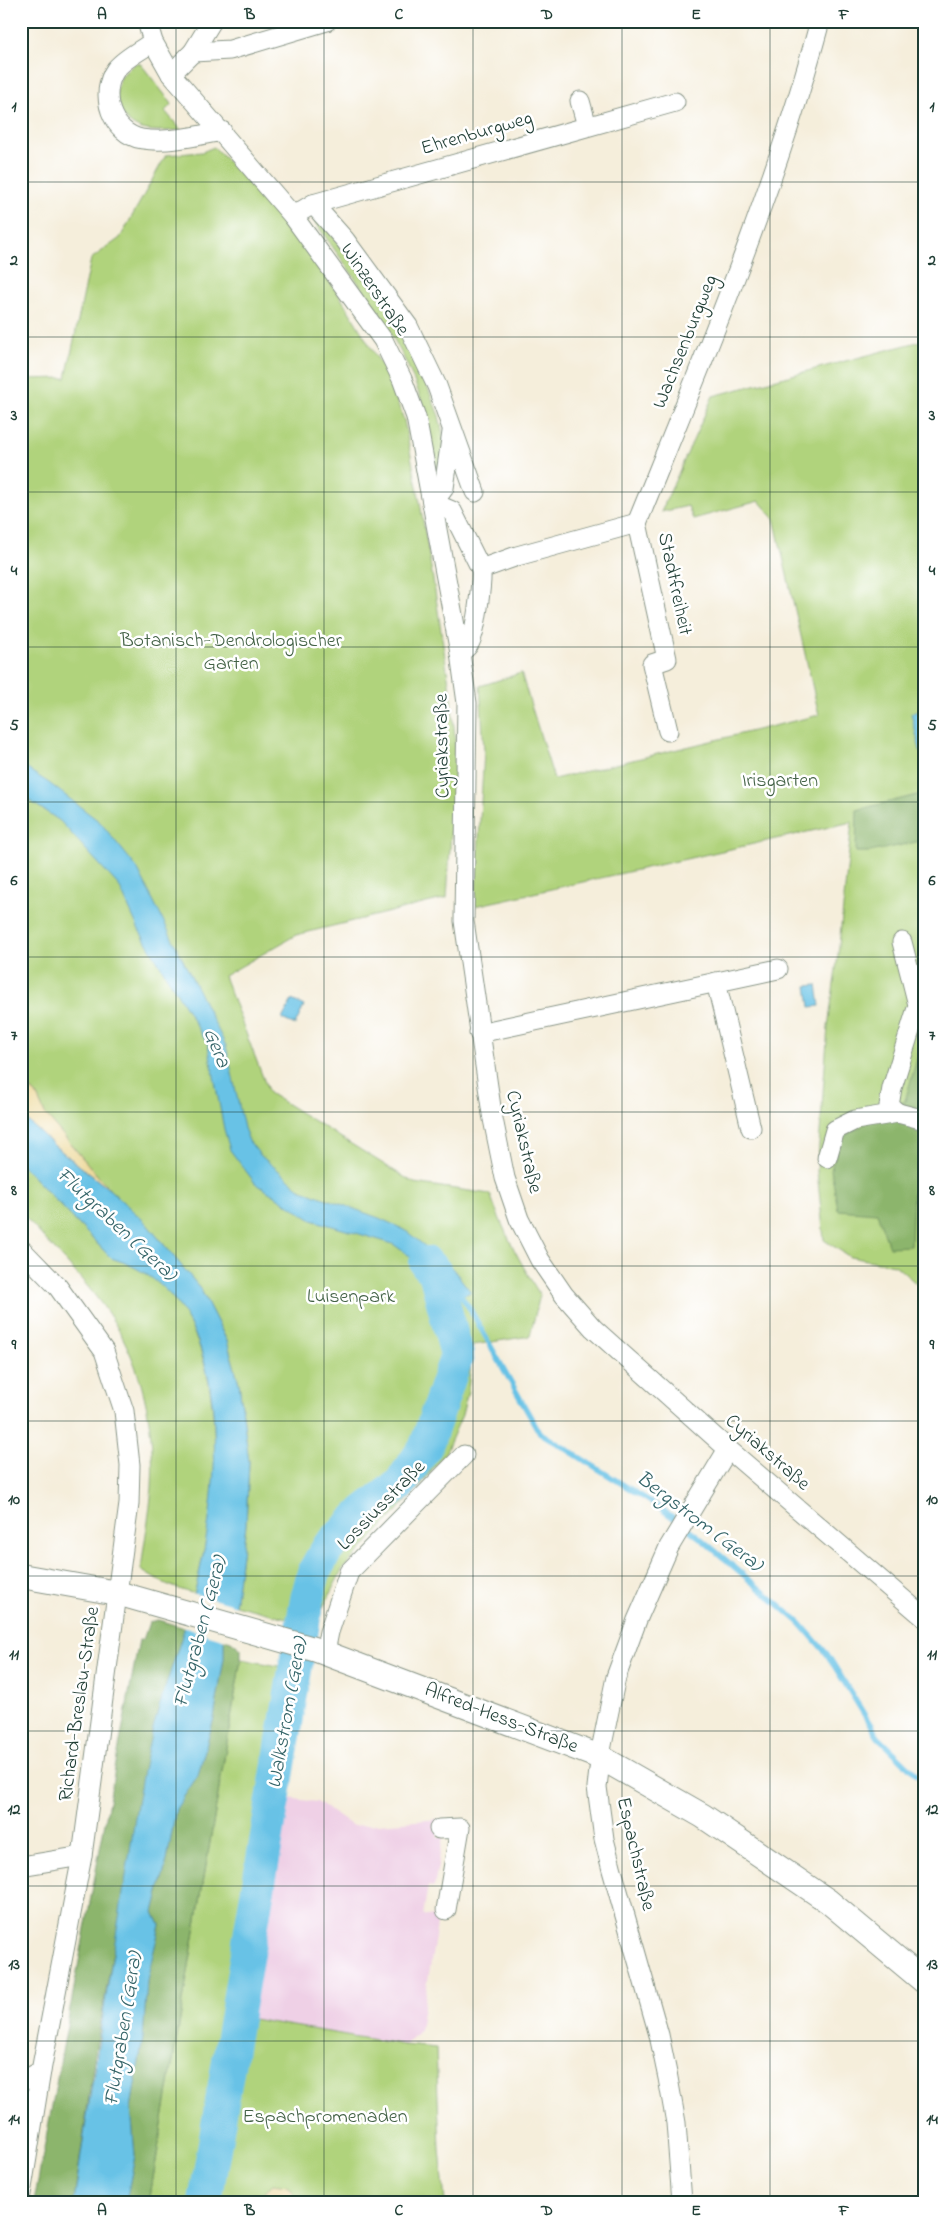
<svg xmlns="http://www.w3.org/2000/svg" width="946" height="2223" viewBox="0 0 946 2223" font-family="'Indie Flower',sans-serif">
	<rect width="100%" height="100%" fill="#fff"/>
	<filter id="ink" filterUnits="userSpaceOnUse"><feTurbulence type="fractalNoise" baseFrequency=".02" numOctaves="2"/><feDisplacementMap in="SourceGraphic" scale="10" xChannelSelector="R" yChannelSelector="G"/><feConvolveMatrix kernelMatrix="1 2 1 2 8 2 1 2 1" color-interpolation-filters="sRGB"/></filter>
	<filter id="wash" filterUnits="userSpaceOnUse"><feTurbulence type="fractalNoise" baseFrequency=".0096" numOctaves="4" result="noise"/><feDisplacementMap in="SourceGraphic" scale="20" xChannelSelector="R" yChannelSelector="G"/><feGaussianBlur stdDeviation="1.12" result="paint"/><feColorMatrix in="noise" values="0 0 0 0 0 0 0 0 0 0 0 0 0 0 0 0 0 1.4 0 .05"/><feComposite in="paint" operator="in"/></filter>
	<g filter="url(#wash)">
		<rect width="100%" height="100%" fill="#f5eedb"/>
		<!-- built -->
		<polygon fill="#efd0e6" points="287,1798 317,1802 353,1826 441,1819 437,1838 443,1837 434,1887 428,1886 423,1915 438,1918 420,2030 405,2045 252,2019"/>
		<!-- green -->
		<g fill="#b0d37c" stroke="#688858">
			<path d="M136 63H140L172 104 165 111 181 130C168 131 154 132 142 129 121 122 111 100 120 79 123 73 131 67 136 63Z"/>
			<path d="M214 147 280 215 338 293 385 371 404 420 419 497 435 591 450 690 455 736 454 782 447 898 296 935 224 976 269 1093 414 1183 490 1194C503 1231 520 1262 540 1295L530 1336 473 1345 468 1391 462 1415 446 1452 416 1491 342 1570 314 1625 235 1605 246 1525 249 1462 239 1383 227 1341 200 1288 145 1222 110 1190 45 1114 36 1094 21 1082V379L66 378 91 259 120 238 166 155 202 152Z"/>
			<path d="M316 220 322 222 404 328 439 416 444 439 440 485C433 457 429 428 421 400 401 336 352 275 314 221Z"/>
			<polygon points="925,340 925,1291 895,1265 850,1257 824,1240 817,1171 828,1027 838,955 852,822 475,906 484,751 480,686 521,673 554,779 819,715 774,518 759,501 693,519 688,506 661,512 713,396"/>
			<path d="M21 1164 111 1258C124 1262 137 1266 149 1274 213 1319 219 1426 213 1496 210 1529 201 1562 195 1594 175 1588 158 1582 141 1570 144 1542 150 1514 152 1487 155 1433 145 1376 118 1329 94 1287 52 1249 21 1212Z"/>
			<polygon points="241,1659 284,1667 195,2202 149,2202"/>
			<polygon points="252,2019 405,2045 436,2048 440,2149 445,2202 220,2202"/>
		</g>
		<!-- forest -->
		<g fill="#8cb56c" stroke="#567950">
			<polygon points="925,793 925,840 870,852 856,852 857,810"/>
			<polygon points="925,1031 925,1194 913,1194 911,1246 889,1247 877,1213 838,1210 831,1169 842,1137 905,1101"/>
			<polygon points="158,1620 185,1628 176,1657 112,1958 95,2053 74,2202 34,2202 139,1640 143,1640 149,1622"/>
			<polygon points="224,1639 231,1641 241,1649 241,1659 149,2202 126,2202 135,2156 131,2108 143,2038 147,1980 160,1925 154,1912 167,1860 176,1808 198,1775 214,1718 224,1658"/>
			<polygon points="289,1661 308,1665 252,2019 220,2196 207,2191 205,2202 195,2202 284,1667"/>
		</g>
		<!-- sand -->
		<g fill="#eeda9e" stroke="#868c69">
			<polygon points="21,1082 36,1094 45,1114 110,1190 56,1147 21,1115"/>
			<polygon points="273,2184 287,2186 295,2197 294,2202 259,2201 262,2194"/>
		</g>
		<!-- water -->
		<g fill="#68c2e6" stroke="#44808d">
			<polygon points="925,710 925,762 923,763 911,713"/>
			<polygon points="21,765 49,783 100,822 137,868 226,1046 244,1128 249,1141 261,1156 302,1190 379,1218 405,1230 453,1269 471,1292 443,1304 427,1274 411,1257 393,1244 312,1220 255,1183 230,1150 224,1129 208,1045 139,930 119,886 60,821 21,795"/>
			<polygon points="817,985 820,1006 810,1007 807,986"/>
			<polygon points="292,1000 304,1006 295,1025 282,1019"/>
			<path d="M21 1115 56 1147 110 1190 145 1222 200 1288 227 1341 239 1383 249 1462 246 1525 235 1605 224 1639V1658L214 1718 198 1775 176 1809 167 1860 154 1912 160 1925 147 1980 143 2038 131 2108 135 2156 126 2202H74C89 2099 106 1996 123 1893 132 1844 137 1793 149 1744 161 1694 181 1645 194 1595 221 1491 243 1297 111 1258L21 1164Z"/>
			<polygon points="207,2191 232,2198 262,2202 205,2202"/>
		</g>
		<!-- pier -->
		<polygon fill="#f5eedb" points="192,1593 237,1606 226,1640 182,1627"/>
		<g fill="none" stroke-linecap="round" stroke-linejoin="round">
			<!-- stream -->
			<polyline stroke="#68c2e6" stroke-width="5.5" points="457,1290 470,1309 539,1432 659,1507 699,1537 800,1623 827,1654 878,1737 925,1783"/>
			<!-- river -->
			<polyline stroke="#68c2e6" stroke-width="34" points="205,2202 307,1599 314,1572 327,1549 364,1512 400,1484 426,1446 457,1355 435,1272 426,1263"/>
		</g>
	</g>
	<g filter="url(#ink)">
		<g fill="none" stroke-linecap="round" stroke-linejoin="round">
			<defs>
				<g id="minor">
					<polyline points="147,21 153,42 171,74 293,216 383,340 402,379 416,417 460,653 467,703 464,921 492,1114 505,1178 519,1219 540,1260 564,1295 593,1328 728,1449 925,1618"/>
					<path d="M153 42C141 50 125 58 116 69 98 94 112 134 142 139 168 143 196 136 222 131"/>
					<polyline points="193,52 230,50 327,21"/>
					<polyline points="171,74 193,52 212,21"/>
					<polyline points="580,101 587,126"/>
					<polyline points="313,204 345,240 408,326 437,386 475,492"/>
					<polyline points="293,216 313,204 675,102"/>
					<polyline points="452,432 444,488 433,503 452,511 481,569"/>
					<path d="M637 523C704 358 774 193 820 21"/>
					<polyline points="637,523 667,659 652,664 668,731"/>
					<path d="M460 653C463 650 467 648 469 644 476 633 482 583 481 569L517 556 637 523"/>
					<polyline points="716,982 751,1128"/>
					<polyline points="479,1033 778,969"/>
					<polyline points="898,1113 889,1106 892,1088 918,1005 902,942"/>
					<polyline points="827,1158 835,1130 855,1120 898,1113 925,1120"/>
					<polyline points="21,1249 58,1287 104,1351 124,1411 130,1465 129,1504 82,1856 41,2071 21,2194"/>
					<polyline points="325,1652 329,1632 349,1572 464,1455"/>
					<polyline points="439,1829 460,1828 446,1910"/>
					<polyline points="21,1866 82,1856"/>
					<polyline points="21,2082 41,2071"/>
					<polyline points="682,2202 676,2123 668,2078 659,2035 612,1870 604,1839 597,1787 602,1745 616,1677 637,1620 669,1547 728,1449"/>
				</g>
				<polyline id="major" points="21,1576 117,1593 317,1650 600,1757 703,1816 828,1901 925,1982"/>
			</defs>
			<!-- minor casing -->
			<use href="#minor" stroke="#8a9688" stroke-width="21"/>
			<!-- major casing -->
			<use href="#major" stroke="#8a9688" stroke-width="26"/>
			<!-- minor -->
			<use href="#minor" stroke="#fff" stroke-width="19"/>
			<!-- major -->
			<use href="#major" stroke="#fff" stroke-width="24"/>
		</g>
	</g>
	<!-- grid -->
	<path fill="none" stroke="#1f3d34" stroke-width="1" stroke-opacity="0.55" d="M176 21V2202M324 21V2202M473 21V2202M622 21V2202M770 21V2202M21 182H925M21 337H925M21 492H925M21 647H925M21 802H925M21 957H925M21 1112H925M21 1266H925M21 1421H925M21 1576H925M21 1731H925M21 1886H925M21 2041H925"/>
	<g text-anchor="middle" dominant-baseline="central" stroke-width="5" stroke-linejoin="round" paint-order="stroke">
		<!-- street labels -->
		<g font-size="20" fill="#1f3d34" stroke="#fff">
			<text transform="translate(477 134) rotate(-16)">Ehrenburgweg</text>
			<text transform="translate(374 290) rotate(56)">Winzerstraße</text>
			<text transform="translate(686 342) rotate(-68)">Wachsenburgweg</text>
			<text transform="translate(674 584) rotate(78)">Stadtfreiheit</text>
			<text transform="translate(443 746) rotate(-91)">Cyriakstraße</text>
			<text transform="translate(523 1142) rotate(77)">Cyriakstraße</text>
			<text transform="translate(767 1453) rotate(41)">Cyriakstraße</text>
			<text transform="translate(382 1506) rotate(-46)">Lossiusstraße</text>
			<text transform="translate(80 1704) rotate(-82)">Richard-Breslau-Straße</text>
			<text transform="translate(501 1719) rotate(21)">Alfred-Hess-Straße</text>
			<text transform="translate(635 1854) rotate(77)">Espachstraße</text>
		</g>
		<!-- park labels -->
		<g font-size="20" fill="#436246" stroke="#fff">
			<text x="231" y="641">Botanisch-Dendrologischer<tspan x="231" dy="23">Garten</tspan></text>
			<text x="780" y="781">Irisgarten</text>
			<text x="351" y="1297">Luisenpark</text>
			<text x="325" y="2117">Espachpromenaden</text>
		</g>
		<!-- water labels -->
		<g font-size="21" font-style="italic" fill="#356569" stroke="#fff">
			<text transform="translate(216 1048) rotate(68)">Gera</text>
			<text transform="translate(116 1225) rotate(43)">Flutgraben (Gera)</text>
			<text transform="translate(699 1522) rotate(37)">Bergstrom (Gera)</text>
			<text transform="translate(201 1632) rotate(-75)">Flutgraben (Gera)</text>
			<text transform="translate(288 1713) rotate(-80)">Walkstrom (Gera)</text>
			<text transform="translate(124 2029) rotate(-81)">Flutgraben (Gera)</text>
		</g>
	</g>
	<!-- margin -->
	<rect width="946" height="2223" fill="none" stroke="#fff" stroke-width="55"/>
	<rect x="28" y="28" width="890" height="2168" fill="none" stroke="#1f3d34" stroke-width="2"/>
	<g font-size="16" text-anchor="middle" font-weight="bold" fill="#1f3d34">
		<text x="102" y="19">A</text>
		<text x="250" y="19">B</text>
		<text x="399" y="19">C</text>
		<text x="547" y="19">D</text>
		<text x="696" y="19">E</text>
		<text x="844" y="19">F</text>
		<text x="14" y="111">1</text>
		<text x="932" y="111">1</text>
		<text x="14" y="265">2</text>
		<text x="932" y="265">2</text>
		<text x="14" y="420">3</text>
		<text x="932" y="420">3</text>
		<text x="14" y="575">4</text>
		<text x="932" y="575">4</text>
		<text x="14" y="730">5</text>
		<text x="932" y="730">5</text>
		<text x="14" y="885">6</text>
		<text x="932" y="885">6</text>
		<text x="14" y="1040">7</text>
		<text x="932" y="1040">7</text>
		<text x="14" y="1195">8</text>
		<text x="932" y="1195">8</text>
		<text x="14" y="1349">9</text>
		<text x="932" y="1349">9</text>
		<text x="14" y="1504">10</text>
		<text x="932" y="1504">10</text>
		<text x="14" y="1659">11</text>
		<text x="932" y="1659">11</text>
		<text x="14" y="1814">12</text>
		<text x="932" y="1814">12</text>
		<text x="14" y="1969">13</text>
		<text x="932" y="1969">13</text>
		<text x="14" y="2124">14</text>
		<text x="932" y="2124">14</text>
		<text x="102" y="2215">A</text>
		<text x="250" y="2215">B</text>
		<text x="399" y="2215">C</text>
		<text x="547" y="2215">D</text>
		<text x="696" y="2215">E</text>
		<text x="844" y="2215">F</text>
	</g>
</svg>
